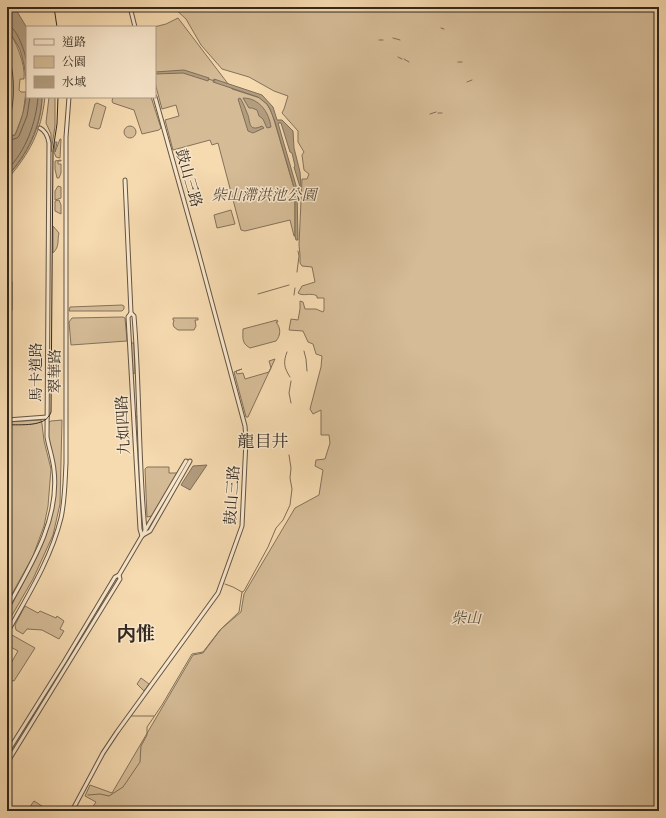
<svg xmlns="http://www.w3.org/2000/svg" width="666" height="818" viewBox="0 0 666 818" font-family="'IM FELL French Canon','Noto Serif TC',serif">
	<rect width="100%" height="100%" fill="#f6dab0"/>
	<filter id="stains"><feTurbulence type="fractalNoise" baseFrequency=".005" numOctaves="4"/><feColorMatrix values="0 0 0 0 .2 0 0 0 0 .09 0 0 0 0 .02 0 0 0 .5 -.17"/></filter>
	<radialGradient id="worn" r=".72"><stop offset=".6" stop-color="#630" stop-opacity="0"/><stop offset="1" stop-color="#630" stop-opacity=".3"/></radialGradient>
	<!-- green -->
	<g fill="#d5bc97" stroke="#84725b">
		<path d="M173 7H659V811H90L96 802 85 796 90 785 112 793 193 655 203 653 221 629 241 612 244 594 295 508 319 495 323 470 315 466 316 460 325 459 330 443 329 435H321V410L313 414 310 409 321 367 322 356 316 354 313 344 308 342 303 331 289 330 291 319 298 320 300 309V301L303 302 305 309H316L323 312 324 310V298H317V296C311 292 303 297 298 293L302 286 315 282 312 267 302 266 300 263V255L299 245 302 179H307L309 174 304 170 302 155 304 152 298 142V131L282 113 284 109 288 96 274 91 249 77 222 69 201 45 186 19Z"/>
		<polygon points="178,18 232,89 260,98 267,104 272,113 295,191 295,236 294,236 290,220 245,231 241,230 218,143 212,145 210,140 173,150 165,120 179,116 176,105 162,109 155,83 154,27 166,24"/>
		<path d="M7 27C15 40 26 64 24 79H20L19 90 21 92H26L23 114 15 135 9 136 7 142V124L11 111 13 84 11 69 7 53Z"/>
		<path d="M42 97H45C41 133 30 152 7 180V177C28 154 41 128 42 97Z"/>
		<polygon points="49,97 55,97 55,126 51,152 51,134 46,123"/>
		<polygon points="113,97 151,97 161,128 159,130 142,134 134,110 113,103 112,101"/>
		<polygon points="97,103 106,107 100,128 98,129 90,127 89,125 95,104"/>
		<circle cx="130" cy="132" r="6"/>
		<polygon points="60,139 61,139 60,158 56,157 54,152 55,142 57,142 55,152"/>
		<polygon points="61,160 61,161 58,161 58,164 61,164 61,173 59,178 57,178 55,169 55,161"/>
		<polygon points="58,186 61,187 61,198 55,200 55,191"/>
		<polygon points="59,200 61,205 61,214 55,211 55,201"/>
		<polygon points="231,210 235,224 217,228 214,215"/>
		<path d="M53 226 59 233C57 241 60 246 53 253Z"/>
		<rect x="7" y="282" width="5" height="28"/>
		<polygon points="122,305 124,306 124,309 122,311 69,311 70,307"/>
		<polygon points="123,317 125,318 127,341 71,345 69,322 72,318"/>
		<polygon points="173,318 198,318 198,320 195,320 196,326 194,330 178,330 174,327 173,324 174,320 173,320"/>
		<path d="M277 320 278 322H276C281 328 281 335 276 341L250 348C241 343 243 337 243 329Z"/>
		<polygon points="131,343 134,343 135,373 133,374"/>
		<polygon points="275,359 248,417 246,417 234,372 242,369 236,371 237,374 243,373 245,379 269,372 271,368 269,361"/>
		<polygon points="137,416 140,460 137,460 134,417"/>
		<polygon points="41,420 42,424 44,441 51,469 48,506 44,526 33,556 7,603 7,422"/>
		<polygon points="62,420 60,504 53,535 33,579 7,624 7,614 38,554 44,539 50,518 55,470 47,437 49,422 51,421"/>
		<polygon points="147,467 169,467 169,473 178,473 152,516 147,517 145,469"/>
		<polygon points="138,470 140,470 144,528 141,528"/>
		<polygon points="116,578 118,579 99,612 97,611"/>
		<polygon points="25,606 38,613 40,611 56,618 57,616 64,621 60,629 64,631 59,639 42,630 27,629 23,634 16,630 15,625"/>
		<polygon points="93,618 94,619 71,658 69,657"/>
		<polygon points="12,635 35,648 14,681 9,680 7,681 7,670 18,651 7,645 7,639 9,636"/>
		<polygon points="61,669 63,671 39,710 37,708"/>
		<polygon points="141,678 149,684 144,691 137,684"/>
		<polygon points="33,715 35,717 10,756 8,754"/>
		<polygon points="34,801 50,811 27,811"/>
	</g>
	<!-- water -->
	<g fill="#b39d7f" stroke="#7f6e59">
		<path d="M7 7H13L18 13 27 28V97H42C41 126 27 155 7 176V143L9 137 15 135C28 106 30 81 20 50 17 42 9 34 7 26 6 20 7 13 7 7Z"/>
		<polygon points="184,70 209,78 208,81 183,73 155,74 155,72"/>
		<polygon points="214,79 262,95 273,107 277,120 282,120 293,131 294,148 300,172 301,187 300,187 294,167 295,166 292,153 290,152 281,123 278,123 297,189 298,240 296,240 295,236 295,191 275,122 270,109 267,104 258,97 213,82"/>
		<path d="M240 98C243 102 245 108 247 113 251 120 247 133 262 126L264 128 253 133 248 131 239 102 238 99Z"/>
		<path d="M243 98C260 98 269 113 271 127L267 128 263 119 259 116 257 110 252 108H249Z"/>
		<polygon points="207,465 190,490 181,485 193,466"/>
	</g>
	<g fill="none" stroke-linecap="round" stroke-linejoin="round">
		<!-- shore -->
		<g stroke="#72624f" stroke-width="1">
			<path d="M7 25C17 26 25 53 27 62"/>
			<polyline points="7,141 17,138 19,136 27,116 30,97"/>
			<path d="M7 170C26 151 36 123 38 97"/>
		</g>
		<!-- stream -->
		<g stroke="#7f6e59" stroke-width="1">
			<polyline points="441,28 444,29"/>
			<polyline points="393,38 400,40"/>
			<polyline points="379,40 383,40"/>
			<polyline points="398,57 402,59"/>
			<polyline points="404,59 409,62"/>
			<polyline points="458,62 462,62"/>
			<polyline points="208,79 215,81"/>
			<polyline points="467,82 472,80"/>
			<polyline points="438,113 442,113"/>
			<polyline points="430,114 436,112"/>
			<polyline points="297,272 299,256 298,251"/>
			<polyline points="258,294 289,285"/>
			<polyline points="294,295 295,288"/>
			<polyline points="304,351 306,359 307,371"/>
			<path d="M287 352C283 362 284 368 290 377"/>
			<polyline points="291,403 289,393 291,381"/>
			<polyline points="7,557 7,567"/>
			<polyline points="225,584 233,587 242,592"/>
			<polyline points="131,716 154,716"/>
			<polyline points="88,795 100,794 109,796 123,787 140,762 141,746 147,735 147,727 162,705 192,654 203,652 220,630 239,612 242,592 244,591 268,547 276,528 283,520 290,505 292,489 290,478 291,468 289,455"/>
		</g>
		<defs>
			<g id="minor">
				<polyline points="130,7 135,27"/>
				<path d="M7 57C13 78 13 100 7 121"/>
				<polyline points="7,71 8,92 7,107"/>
				<polyline points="125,180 131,313 128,317 140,529 142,536"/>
				<path d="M131 313 134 316C140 387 138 459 145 530"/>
				<polyline points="7,420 47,417"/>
				<polyline points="143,535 150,531 190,461"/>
				<path d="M7 608C30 567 60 520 54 470 53 459 49 448 47 437L49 143C48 137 46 131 40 128"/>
				<path d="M7 633C27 597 51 559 61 518 65 500 65 482 66 463V137L69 97"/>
				<polyline points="7,753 64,662 115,577 119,575 186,461"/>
				<polyline points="7,763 120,579 119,575"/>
				<polyline points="72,811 103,753 117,732 218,593 242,526 246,440 245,426 198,251 155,97"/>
			</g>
		</defs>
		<!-- minor casing -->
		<use href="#minor" stroke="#635443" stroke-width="5"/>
		<!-- minor -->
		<use href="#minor" stroke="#f9e7cc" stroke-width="3"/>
		<!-- tram -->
		<g stroke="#32281f" stroke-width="1">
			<polyline points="54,7 57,27"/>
			<path d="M7 425C20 424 46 428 51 412L53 150 57 124 58 97"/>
		</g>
	</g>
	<g text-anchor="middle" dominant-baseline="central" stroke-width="3" stroke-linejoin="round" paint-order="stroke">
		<!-- street labels -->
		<g font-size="15" fill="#32281f" stroke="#f9e7cc">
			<text transform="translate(189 178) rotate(74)">鼓山三路</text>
			<text transform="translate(55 371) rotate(-90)">翠華路</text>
			<text transform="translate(36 372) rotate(-90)">馬卡道路</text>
			<text transform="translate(123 425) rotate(-93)">九如四路</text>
			<text transform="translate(232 495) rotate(-86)">鼓山三路</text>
		</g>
		<!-- park labels -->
		<g font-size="15" font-style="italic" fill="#5b4d3d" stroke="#f9e7cc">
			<text x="264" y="195">柴山滯洪池公園</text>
			<text x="466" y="618">柴山</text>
		</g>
		<!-- quarter labels -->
		<g font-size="17" fill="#32281f" stroke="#f9e7cc">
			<text x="263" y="441">龍目井</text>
		</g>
		<!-- district labels -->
		<g font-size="19" font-weight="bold" fill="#32281f" stroke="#f9e7cc">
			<text x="136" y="634">内惟</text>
		</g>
	</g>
	<!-- margin -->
	<rect width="666" height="818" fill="none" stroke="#f6dab0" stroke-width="24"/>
	<rect x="8" y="8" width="650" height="802" fill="none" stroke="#32281f" stroke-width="2"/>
	<rect x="12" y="12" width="642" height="794" fill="none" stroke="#32281f"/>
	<!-- legend -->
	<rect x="26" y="26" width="130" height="72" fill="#f9e7cc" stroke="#a99b87"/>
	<rect x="34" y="39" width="20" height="6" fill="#f9e7cc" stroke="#a99b87"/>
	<text x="62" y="46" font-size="12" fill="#32281f">道路</text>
	<rect x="34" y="56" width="20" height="12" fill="#d5bc97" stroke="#a99b87"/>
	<text x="62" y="66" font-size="12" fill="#32281f">公園</text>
	<rect x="34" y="76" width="20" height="12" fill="#b39d7f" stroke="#a99b87"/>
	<text x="62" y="86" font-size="12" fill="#32281f">水域</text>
	<rect width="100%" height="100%" filter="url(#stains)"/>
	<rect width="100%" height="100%" fill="url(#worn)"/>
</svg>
